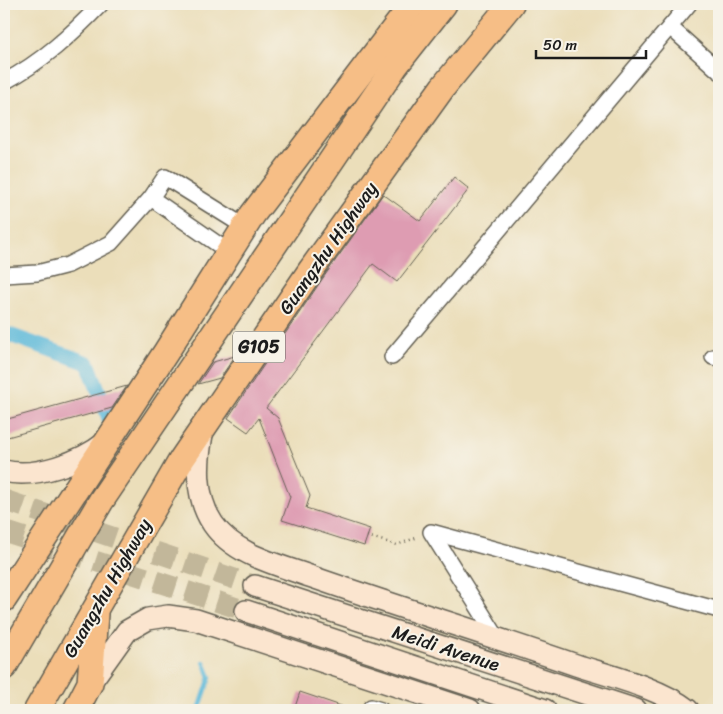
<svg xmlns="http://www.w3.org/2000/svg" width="723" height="714" viewBox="0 0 723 714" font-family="Sriracha,sans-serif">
	<rect width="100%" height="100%" fill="#f7f3e8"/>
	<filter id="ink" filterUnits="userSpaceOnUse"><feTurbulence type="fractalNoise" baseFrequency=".02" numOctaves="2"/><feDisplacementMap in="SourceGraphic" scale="10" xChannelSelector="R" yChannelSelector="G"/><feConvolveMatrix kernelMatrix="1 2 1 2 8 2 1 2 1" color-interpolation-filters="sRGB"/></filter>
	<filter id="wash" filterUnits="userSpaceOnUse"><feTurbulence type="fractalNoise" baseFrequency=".0096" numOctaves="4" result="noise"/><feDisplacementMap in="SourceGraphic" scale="20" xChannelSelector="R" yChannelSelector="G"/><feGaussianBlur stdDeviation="1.12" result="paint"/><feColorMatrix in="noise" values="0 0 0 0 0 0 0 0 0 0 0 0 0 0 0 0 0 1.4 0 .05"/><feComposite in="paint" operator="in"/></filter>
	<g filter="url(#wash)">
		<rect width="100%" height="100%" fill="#ebdeba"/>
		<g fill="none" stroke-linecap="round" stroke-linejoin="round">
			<!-- stream -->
			<polyline stroke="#5ab8d9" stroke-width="4.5" points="199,710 210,677 204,662"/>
			<!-- canal -->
			<polyline stroke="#5ab8d9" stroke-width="15" points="4,333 88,363 110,421"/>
		</g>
		<g id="blocks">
			<!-- building -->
			<g fill="#de9cb2">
				<polygon points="454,177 469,189 397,282 373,264 266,408 278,418 310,496 306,508 370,529 364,546 282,520 290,497 259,418 248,432 228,418 323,278 383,194 420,221"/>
				<polygon points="235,356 220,378 198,384 213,362"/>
				<polygon points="127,386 112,408 4,438 4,420"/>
				<polygon points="300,692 347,708 346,710 294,710"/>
			</g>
		</g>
	</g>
	<g filter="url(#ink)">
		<use href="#blocks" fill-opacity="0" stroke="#646053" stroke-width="1"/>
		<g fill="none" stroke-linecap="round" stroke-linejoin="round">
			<!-- secondary-tunnel -->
			<g stroke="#c2b79a" stroke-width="21" stroke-dasharray="21 11" stroke-linecap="butt">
				<polyline points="4,500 255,586"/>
				<polyline points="4,531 246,611"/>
			</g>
			<defs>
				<g id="minor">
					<polyline points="670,27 719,71"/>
					<path d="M4 82C42 62 71 35 101 4"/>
					<polyline points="229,252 151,198 165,177 245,227"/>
					<polyline points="4,275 37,273 68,265 111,243 151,198"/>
					<polyline points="392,357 689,4"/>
					<polyline points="713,357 719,358"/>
					<polyline points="498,639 431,532 719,610"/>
					<polyline points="371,710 371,707 381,710"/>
				</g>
				<g id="secondary">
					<path d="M203 429C197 460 194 496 213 524 235 556 280 565 315 578 401 608 489 635 576 665 610 676 660 688 688 710"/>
					<path d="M4 471C35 479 81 462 105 443"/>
					<polyline points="255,586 636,710"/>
					<polyline points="246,611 545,710"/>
					<polyline points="90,683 127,631 148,619 168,616 196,620 470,710"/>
				</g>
				<g id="trunk">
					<polyline points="4,599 166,352 253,214 413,4"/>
					<polyline points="4,667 101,501 396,65 444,4"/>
					<polyline points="37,710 182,459 311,270 443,87 511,4"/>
					<polyline points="76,710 90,683 95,614"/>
				</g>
			</defs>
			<!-- minor casing -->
			<use href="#minor" stroke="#646053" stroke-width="18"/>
			<!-- secondary casing -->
			<use href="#secondary" stroke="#646053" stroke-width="24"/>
			<!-- trunk casing -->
			<use href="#trunk" stroke="#646053" stroke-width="28"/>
			<!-- path -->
			<polyline stroke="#646053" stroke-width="2.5" stroke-dasharray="1 4" stroke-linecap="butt" points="367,536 397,545 418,537"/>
			<!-- minor -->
			<use href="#minor" stroke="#fff" stroke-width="15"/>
			<!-- secondary -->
			<use href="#secondary" stroke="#fbe5cf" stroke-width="21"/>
			<!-- trunk -->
			<use href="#trunk" stroke="#f6be86" stroke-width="25"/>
		</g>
	</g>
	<g text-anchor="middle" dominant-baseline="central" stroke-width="4" stroke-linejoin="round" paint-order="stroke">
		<!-- shield labels -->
		<rect fill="#f7f3e8" stroke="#5e5c59" stroke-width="1" x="233" y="331.5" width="52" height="31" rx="4"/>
		<g font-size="18" font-weight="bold" fill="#1c1c1c">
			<text x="259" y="347">G105</text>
		</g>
		<!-- street labels -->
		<g font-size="19" fill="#1c1c1c" stroke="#f7f3e8">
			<text transform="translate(328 248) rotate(-55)">Guangzhu Highway</text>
			<text transform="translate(107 588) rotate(-60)">Guangzhu Highway</text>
			<text transform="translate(446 648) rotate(18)">Meidi Avenue</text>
		</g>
	</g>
	<!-- margin -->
	<rect width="723" height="714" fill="none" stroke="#f7f3e8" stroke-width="20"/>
	<!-- scale -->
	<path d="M536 50v8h110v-8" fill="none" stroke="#1c1c1c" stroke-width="2.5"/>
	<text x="543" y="50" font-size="15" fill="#1c1c1c" stroke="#f7f3e8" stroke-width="4" paint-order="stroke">50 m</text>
</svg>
